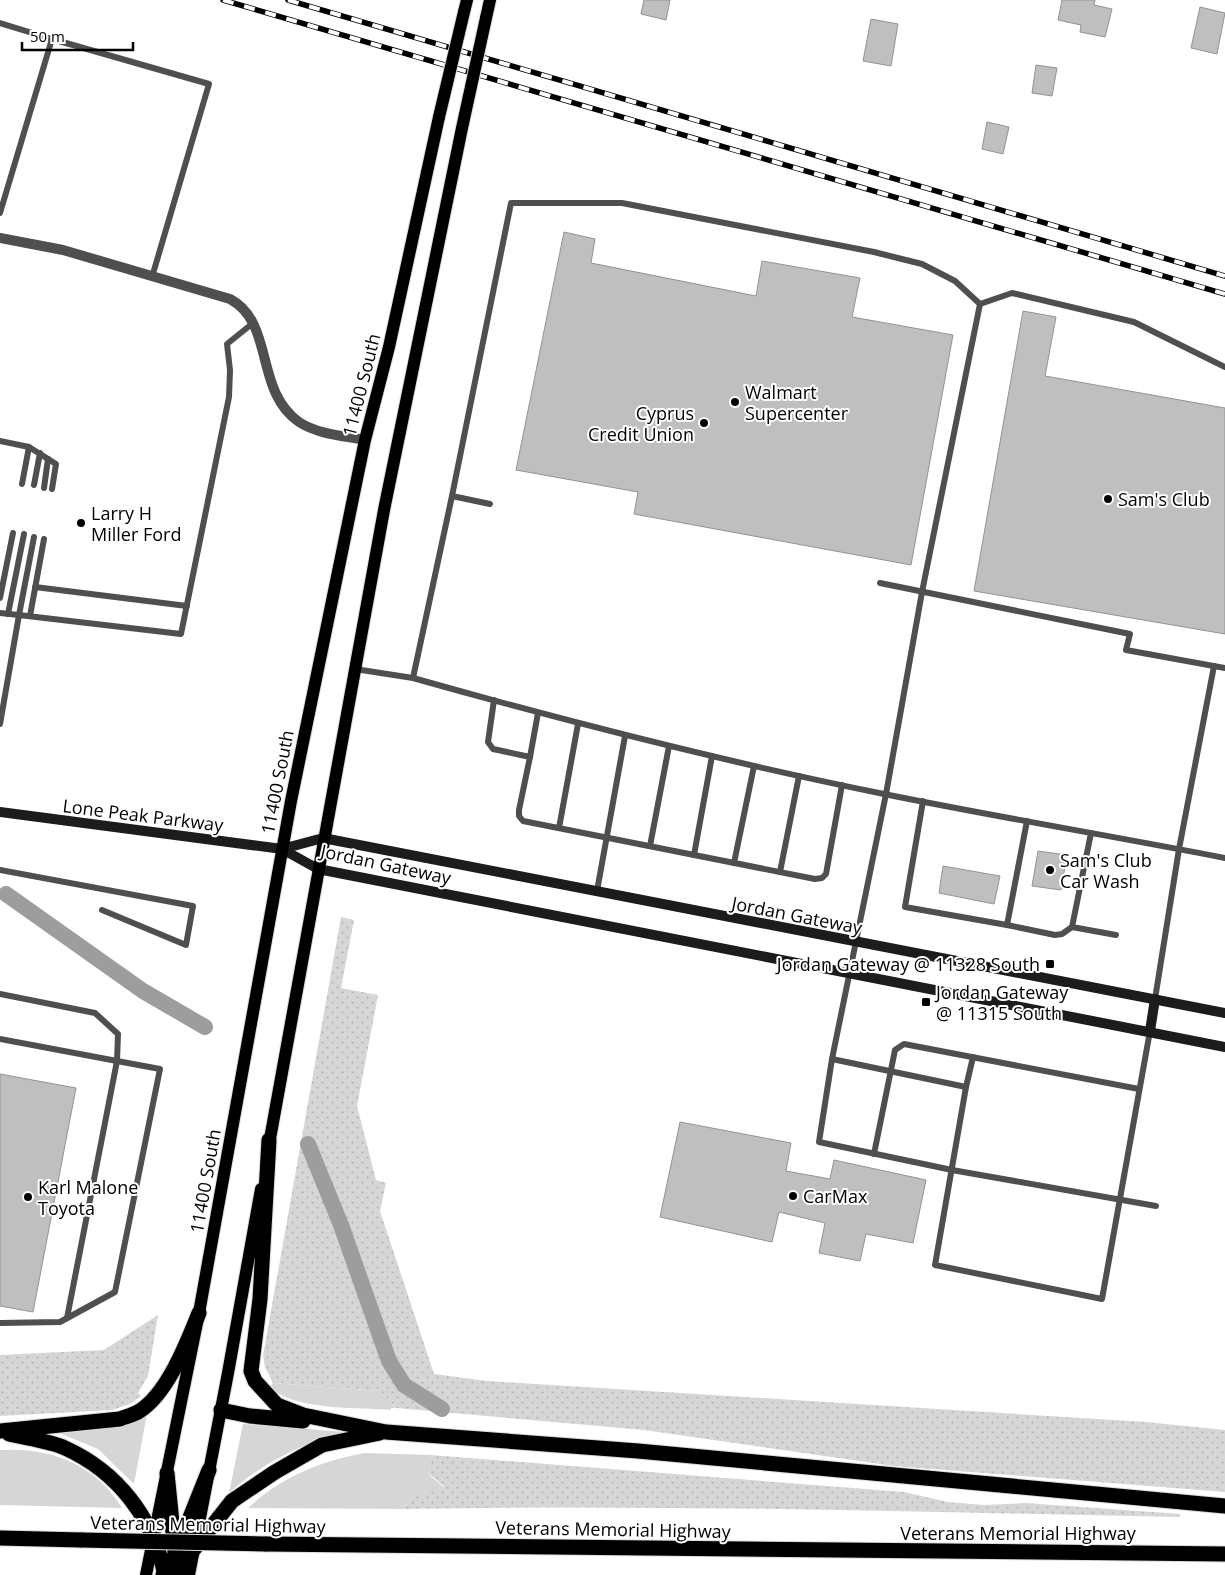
<svg xmlns="http://www.w3.org/2000/svg" width="1225" height="1575" viewBox="0 0 1225 1575" font-family="'Open Sans',sans-serif">
	<defs>
		<pattern id="grass-dots" width="8" height="8" patternUnits="userSpaceOnUse" patternTransform="scale(1.25)"><rect width="8" height="8" fill="#d6d6d6"/><path d="M2 2h.1M6 6h.1" fill="none" stroke="#b6b6b6" stroke-width="1.8" stroke-linecap="round"/></pattern>
	</defs>
	<rect width="100%" height="100%" fill="#fff"/>
	<!-- grass -->
	<g fill="url(#grass-dots)">
		<polygon points="341,917 354,920 341,988 378,995 357,1106 376,1180 386,1183 380,1211 434,1374 487,1381 1146,1422 1225,1430 1225,1492 894,1466 644,1430 396,1408 380,1391 273,1383 265,1367 263,1356"/>
		<polygon points="158,1315 148,1376 138,1393 141,1396 130,1404 112,1410 0,1416 0,1355 104,1350"/>
		<path d="M431 1455 904 1492 948 1502 984 1505 1026 1503 1180 1514V1517C921 1512 661 1504 402 1509L416 1495 445 1487 429 1474Z"/>
	</g>
	<!-- garden -->
	<g fill="#d6d6d6">
		<path d="M273 1383 380 1391 396 1408H391V1410C359 1407 293 1411 270 1387Z"/>
		<polygon points="147,1414 134,1484 98,1449 57,1432"/>
		<path d="M243 1424 344 1432 345 1433C300 1444 264 1462 229 1493Z"/>
		<path d="M0 1450C51 1447 95 1464 122 1508L0 1505Z"/>
		<path d="M364 1453 431 1455 429 1475 445 1488 416 1495 402 1509 248 1508C283 1476 319 1462 364 1453Z"/>
	</g>
	<g fill="none" stroke-linecap="round" stroke-linejoin="round">
		<!-- canal -->
		<g stroke="#9d9d9d" stroke-width="16">
			<polyline points="6,894 143,991 205,1027"/>
			<polyline points="308,1144 341,1225 389,1361 404,1385 442,1409"/>
		</g>
	</g>
	<!-- building -->
	<g fill="#bfbfbf" stroke="#939393">
		<polygon points="644,0 670,0 666,20 641,14"/>
		<polygon points="1062,0 1095,0 1094,5 1112,9 1105,37 1080,32 1081,25 1058,20"/>
		<polygon points="1200,7 1225,13 1217,54 1191,48"/>
		<polygon points="871,19 898,24 891,66 863,61"/>
		<polygon points="1036,65 1057,68 1052,96 1032,93"/>
		<polygon points="987,122 1009,127 1003,154 982,149"/>
		<polygon points="564,232 595,239 591,263 756,296 762,261 860,278 852,317 953,335 911,565 634,514 638,492 516,470"/>
		<polygon points="1023,311 1056,317 1045,376 1225,408 1225,634 974,591"/>
		<polygon points="1038,851 1067,855 1061,890 1032,886"/>
		<polygon points="943,866 1000,876 994,904 939,893"/>
		<polygon points="0,1074 76,1088 33,1312 0,1306"/>
		<polygon points="680,1122 791,1143 786,1171 830,1179 834,1160 926,1180 913,1243 866,1234 860,1261 819,1253 825,1223 779,1212 772,1242 660,1217"/>
	</g>
	<g fill="none" stroke-linecap="round" stroke-linejoin="round">
		<defs>
			<g id="primary">
				<polyline points="464,12 467,0"/>
				<polyline points="486,18 490,0"/>
				<polyline points="268,1150 384,510 462,128"/>
				<polyline points="146,1575 199,1313 291,801 365,440 389,347 439,117"/>
				<polyline points="189,1575 228,1373 261,1189"/>
			</g>
			<g id="highway">
				<polyline points="269,1140 260,1299 251,1371 255,1381 277,1405 303,1415 386,1432 638,1451 1225,1506"/>
				<polyline points="221,1410 250,1416 303,1421"/>
				<path d="M0 1431 120 1419C125 1417 133 1415 138 1412 167 1395 187 1343 199 1313"/>
				<path d="M9 1434C25 1438 50 1441 65 1448 118 1472 153 1518 165 1575"/>
				<polyline points="167,1473 175,1552"/>
				<polyline points="0,1538 82,1540"/>
				<polyline points="265,1544 1225,1554"/>
				<polyline points="163,1575 175,1555 209,1470"/>
				<polyline points="177,1575 194,1549 232,1501 275,1472 322,1445 380,1433"/>
			</g>
		</defs>
		<!-- primary casing -->
		<use href="#primary" stroke="#dbdbdb" stroke-width="14"/>
		<!-- highway casing -->
		<use href="#highway" stroke="#dbdbdb" stroke-width="17"/>
		<!-- lane -->
		<g stroke="#4f4f4f" stroke-width="6">
			<polyline points="0,23 52,39 0,213"/>
			<polyline points="52,39 209,84 152,277"/>
			<polyline points="980,304 922,592 886,794 832,1059 819,1142 952,1170 1156,1206"/>
			<polyline points="980,304 1012,293 1134,322 1225,367"/>
			<polyline points="0,441 29,447 22,484"/>
			<polyline points="29,447 56,464 52,489"/>
			<polyline points="34,485 40,453"/>
			<polyline points="44,488 48,459"/>
			<polyline points="452,496 511,203 622,203 874,252 922,264 955,281 980,304"/>
			<polyline points="880,583 1130,634 1126,650 1225,668"/>
			<polyline points="35,587 187,606"/>
			<polyline points="0,598 13,533"/>
			<polyline points="0,613 19,615 34,537"/>
			<polyline points="8,614 24,534"/>
			<polyline points="30,616 44,539"/>
			<polyline points="355,669 413,678 452,496 490,504"/>
			<path d="M413 678C569 722 725 762 884 794 997 817 1112 836 1225 858"/>
			<polyline points="494,700 488,742 493,749 530,757 538,713"/>
			<polyline points="0,724 19,615 181,634 229,397 230,370 227,344 253,323"/>
			<polyline points="530,757 519,810 519,816 523,821 815,879 822,878 826,874 842,785"/>
			<polyline points="923,801 905,907 1007,925 1027,821"/>
			<polyline points="559,828 578,724"/>
			<polyline points="1091,833 1072,927 1116,935"/>
			<polyline points="650,846 669,746"/>
			<polyline points="694,855 712,756"/>
			<polyline points="734,863 754,766"/>
			<polyline points="0,870 193,906 186,945 102,910"/>
			<polyline points="780,872 799,776"/>
			<polyline points="597,891 625,736"/>
			<polyline points="1007,925 1055,935 1062,934 1072,927"/>
			<polyline points="0,994 95,1013 118,1034 117,1061 160,1069 115,1292 60,1322 0,1323"/>
			<polyline points="1155,999 1179,849 1214,666"/>
			<polyline points="0,1039 117,1061 67,1318"/>
			<polyline points="832,1059 966,1087 935,1265 1102,1299 1150,1031"/>
			<polyline points="966,1087 973,1057"/>
			<polyline points="874,1154 895,1050 904,1044 1139,1089"/>
		</g>
		<!-- street -->
		<path stroke="#4f4f4f" stroke-width="10" d="M0 238 63 250 230 299C275 323 254 391 299 422 317 434 344 436 365 440"/>
		<!-- secondary -->
		<g stroke="#1c1c1c" stroke-width="10">
			<polyline points="0,812 282,849 323,838 1225,1013"/>
			<polyline points="282,849 318,869 1225,1047"/>
			<polyline points="1150,1031 1155,999"/>
		</g>
		<!-- primary -->
		<use href="#primary" stroke="#000" stroke-width="12"/>
		<!-- highway -->
		<use href="#highway" stroke="#000" stroke-width="15"/>
		<defs>
			<g id="rail">
				<polyline points="223,0 1225,294"/>
				<polyline points="288,0 1225,276"/>
			</g>
		</defs>
		<!-- rail casing -->
		<use href="#rail" stroke="#000" stroke-width="5.5"/>
		<!-- rail -->
		<use href="#rail" stroke="#fff" stroke-width="4" stroke-dasharray="11" stroke-linecap="butt"/>
		<defs>
			<g id="primary-bridge">
				<polyline points="439,117 464,12"/>
				<polyline points="462,128 486,18"/>
			</g>
			<polyline id="highway-bridge" points="82,1540 265,1544"/>
		</defs>
		<!-- primary-bridge casing -->
		<use href="#primary-bridge" stroke="#dbdbdb" stroke-width="14" stroke-linecap="butt"/>
		<!-- highway-bridge casing -->
		<use href="#highway-bridge" stroke="#dbdbdb" stroke-width="17" stroke-linecap="butt"/>
		<!-- primary-bridge -->
		<use href="#primary-bridge" stroke="#000" stroke-width="12"/>
		<!-- highway-bridge -->
		<use href="#highway-bridge" stroke="#000" stroke-width="15"/>
	</g>
	<!-- markers -->
	<g fill="#000" stroke="#fff" stroke-width="2">
		<circle cx="735" cy="402" r="5"/>
		<circle cx="704" cy="423" r="5"/>
		<circle cx="1108" cy="499" r="5"/>
		<circle cx="81" cy="523" r="5"/>
		<circle cx="1050" cy="870" r="5"/>
		<rect x="1045" y="959" width="10" height="10" rx="2.5"/>
		<rect x="921" y="997" width="10" height="10" rx="2.5"/>
		<circle cx="793" cy="1196" r="5"/>
		<circle cx="28" cy="1197" r="5"/>
	</g>
	<g text-anchor="middle" dominant-baseline="central" stroke-width="4" stroke-linejoin="round" paint-order="stroke">
		<!-- street labels -->
		<g font-size="18" fill="#000" stroke="#fff">
			<text transform="translate(361 385) rotate(-76)">11400 South</text>
			<text transform="translate(277 782) rotate(-79)">11400 South</text>
			<text transform="translate(143 815) rotate(7)">Lone Peak Parkway</text>
			<text transform="translate(386 864) rotate(12)">Jordan Gateway</text>
			<text transform="translate(797 915) rotate(11)">Jordan Gateway</text>
			<text transform="translate(205 1181) rotate(-80)">11400 South</text>
			<text transform="translate(208 1524) rotate(1)">Veterans Memorial Highway</text>
			<text transform="translate(613 1529) rotate(1)">Veterans Memorial Highway</text>
			<text x="1018" y="1533">Veterans Memorial Highway</text>
		</g>
		<!-- poi labels -->
		<g font-size="18" fill="#000" stroke="#fff" text-anchor="start">
			<text x="745" y="392">Walmart<tspan x="745" dy="21">Supercenter</tspan></text>
			<text x="694" y="413" text-anchor="end">Cyprus<tspan x="694" dy="21">Credit Union</tspan></text>
			<text x="1118" y="499">Sam's Club</text>
			<text x="91" y="513">Larry H<tspan x="91" dy="21">Miller Ford</tspan></text>
			<text x="1060" y="860">Sam's Club<tspan x="1060" dy="21">Car Wash</tspan></text>
			<text x="1040" y="964" text-anchor="end">Jordan Gateway @ 11328 South</text>
			<text x="936" y="992">Jordan Gateway<tspan x="936" dy="21">@ 11315 South</tspan></text>
			<text x="38" y="1187">Karl Malone<tspan x="38" dy="21">Toyota</tspan></text>
			<text x="803" y="1196">CarMax</text>
		</g>
	</g>
	<!-- scale -->
	<path d="M22 42v8h111v-8" fill="none" stroke="#000000" stroke-width="2.5"/>
	<text x="30" y="42" font-size="15" fill="#000000" stroke="#ffffff" stroke-width="4" paint-order="stroke">50 m</text>
</svg>
